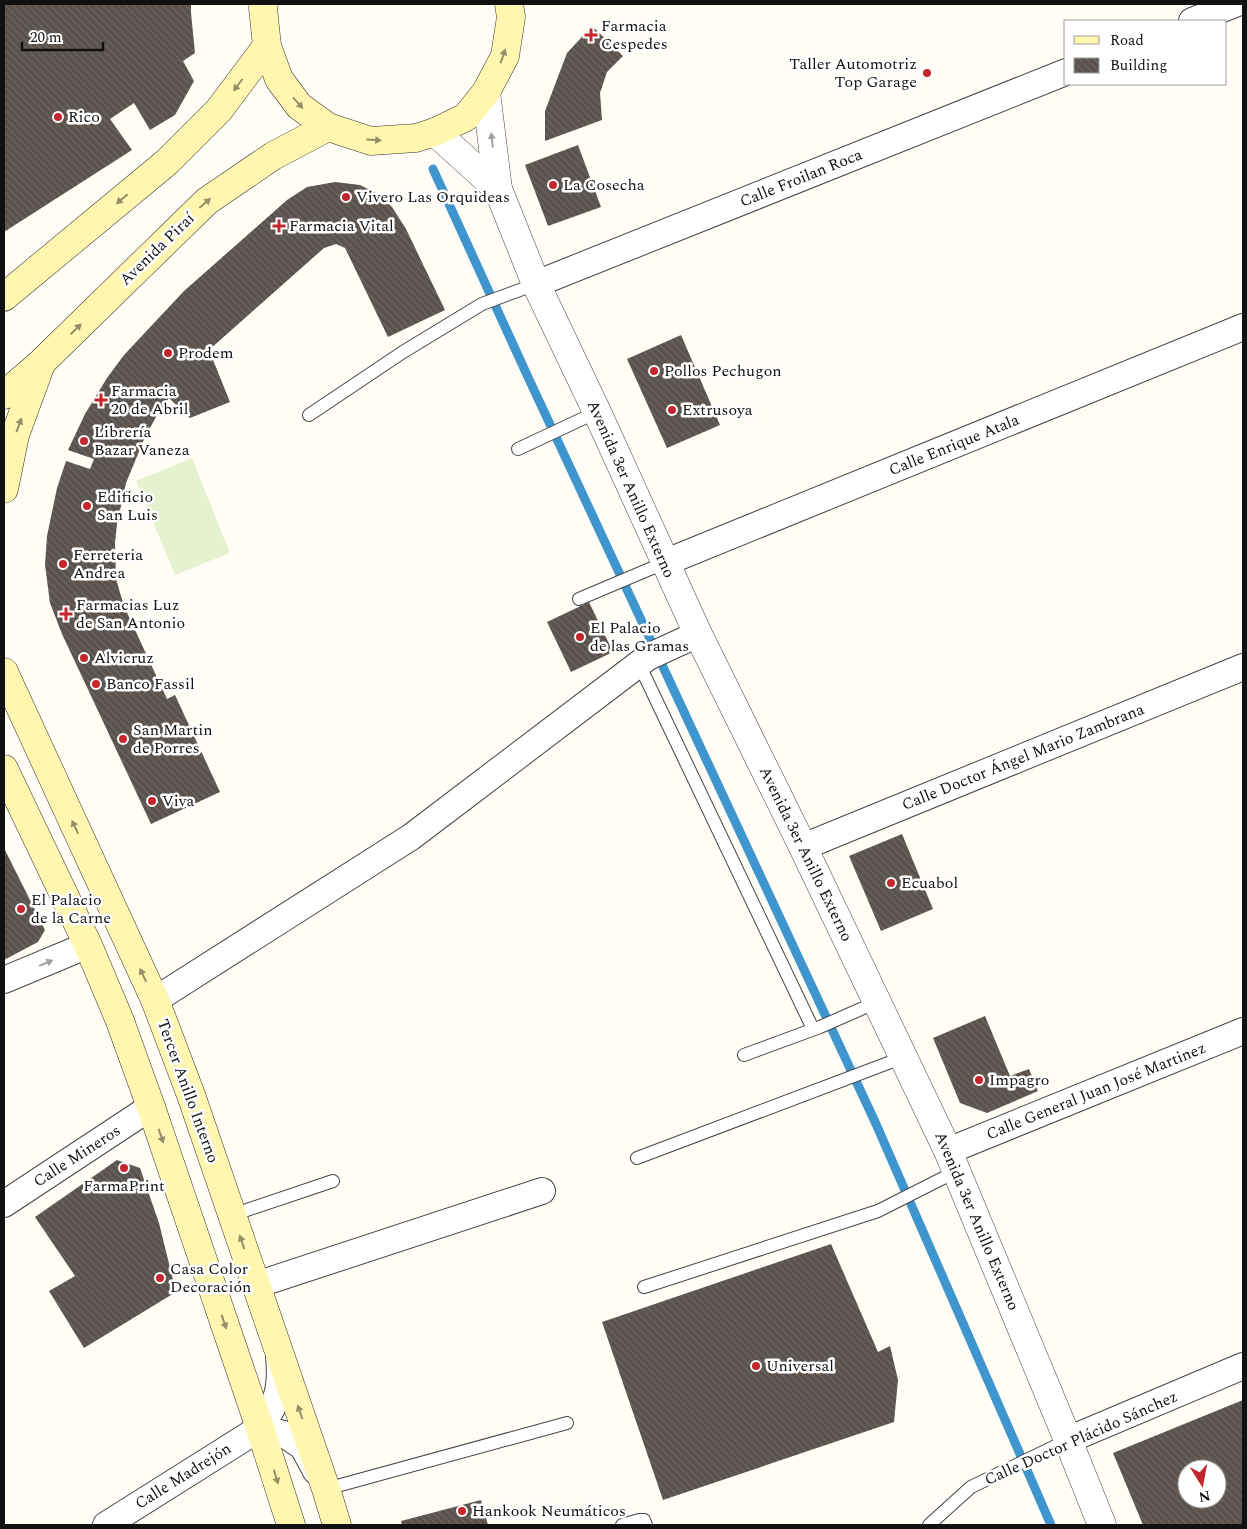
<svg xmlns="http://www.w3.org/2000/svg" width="1247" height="1529" viewBox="0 0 1247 1529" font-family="Spectral,serif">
	<defs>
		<pattern id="building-back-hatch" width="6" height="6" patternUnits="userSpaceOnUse" patternTransform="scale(1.25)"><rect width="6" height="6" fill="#5a524d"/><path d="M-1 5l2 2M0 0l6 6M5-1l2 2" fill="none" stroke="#6d6662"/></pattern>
	</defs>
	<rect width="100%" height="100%" fill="#fffdf5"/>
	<!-- pitch -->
	<polygon fill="#e6f2cf" points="192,458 230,553 175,575 136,481"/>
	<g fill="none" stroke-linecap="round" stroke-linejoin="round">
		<!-- stream -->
		<polyline stroke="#3f96cf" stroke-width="9" points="433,169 527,375 876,1124 1051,1525"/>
	</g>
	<!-- building -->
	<g fill="url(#building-back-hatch)" fill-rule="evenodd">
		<polygon points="4,4 191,4 191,13 195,53 183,61 194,81 175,115 150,130 134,103 110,119 132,150 4,232"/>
		<polygon points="592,26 623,56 607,72 600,93 602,120 545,141 545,111 567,53"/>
		<polygon points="578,145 601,207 548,226 525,165"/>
		<polygon points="335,182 360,185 378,194 392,207 406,229 445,310 388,337 345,248 336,244 324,248 209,350 230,402 190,418 169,398 156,417 145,437 126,483 117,524 115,543 116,579 124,606 167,699 175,695 220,792 151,824 62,634 50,603 45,565 47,536 57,488 66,461 90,469 94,459 68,450 85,414 107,378 124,355 184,291 287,200 307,187"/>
		<polygon points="681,335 720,425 667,448 627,359"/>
		<polygon points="589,602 613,652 571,672 547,622"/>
		<polygon points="902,834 933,909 881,931 849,856"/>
		<polygon points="4,848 45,930 38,942 4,960"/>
		<polygon points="985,1016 1010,1076 1029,1069 1038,1091 987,1113 960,1103 933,1038"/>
		<polygon points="117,1160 140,1168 159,1223 176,1292 84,1348 49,1291 75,1276 35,1217"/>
		<polygon points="831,1244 878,1352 890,1346 898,1380 894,1422 663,1500 602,1322"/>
		<path d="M1243 1400V1525H1143L1113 1453ZM1187 1469H1217V1499H1187Z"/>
		<polygon points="481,1500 488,1525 402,1525 401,1521"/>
	</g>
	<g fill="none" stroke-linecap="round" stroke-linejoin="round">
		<defs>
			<g id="service">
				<polyline points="309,415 403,352 482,304 536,284"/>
				<polyline points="518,449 597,412"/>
				<polyline points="579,599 664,563"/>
				<polyline points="639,664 813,1029"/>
				<polyline points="744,1055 820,1027 877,1002"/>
				<polyline points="637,1158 904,1057"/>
				<polyline points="232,1215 333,1181"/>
				<polyline points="644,1287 878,1211 957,1171"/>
				<polyline points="326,1489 567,1423"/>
				<polyline points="622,1525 639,1520 644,1520 646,1525"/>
				<polyline points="929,1525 971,1487 1068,1440"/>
			</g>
			<g id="minor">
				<polyline points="1192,21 1235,4"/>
				<polyline points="536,284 1066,72"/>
				<polyline points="664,563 1243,327"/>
				<polyline points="803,847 1243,667"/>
				<polyline points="4,980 88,945"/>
				<polyline points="155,1000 411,837 648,657 698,634"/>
				<polyline points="948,1151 1243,1031"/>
				<polyline points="4,1204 151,1107"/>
				<polyline points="256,1285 542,1191"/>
				<polyline points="260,1428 284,1434 303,1447 316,1471"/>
				<polyline points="1068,1440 1243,1366"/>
				<path d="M106 1525 260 1428C278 1402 282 1387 279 1356"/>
			</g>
			<g id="tertiary">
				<polyline points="486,92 498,189 536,284 597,412 698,634 803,847 948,1151 1068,1440 1102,1525"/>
				<polyline points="435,132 498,189"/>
			</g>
			<g id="secondary">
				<polyline points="264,4 263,8 267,46 279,79 299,106 328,127 371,141 416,138 435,132 466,117 486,92 505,56 511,17 509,4"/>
				<polyline points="4,297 167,162 219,110 267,46"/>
				<polyline points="4,395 41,363 207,201 273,156 328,127"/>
				<polyline points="4,489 15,435 41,364"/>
				<polyline points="4,672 155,1000 191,1095 326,1489 337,1525"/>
				<polyline points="4,769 88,945 120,1021 151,1107 260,1428 291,1525"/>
			</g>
		</defs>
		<!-- service casing -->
		<use href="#service" stroke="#444" stroke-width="14"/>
		<!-- minor casing -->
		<use href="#minor" stroke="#444" stroke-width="28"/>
		<!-- tertiary casing -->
		<use href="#tertiary" stroke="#444" stroke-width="29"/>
		<!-- secondary casing -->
		<use href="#secondary" stroke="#333" stroke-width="29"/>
		<!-- service -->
		<use href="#service" stroke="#fff" stroke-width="12"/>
		<!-- minor -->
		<use href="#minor" stroke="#fff" stroke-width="26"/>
		<!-- tertiary -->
		<use href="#tertiary" stroke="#fff" stroke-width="28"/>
		<!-- secondary -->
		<use href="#secondary" stroke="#fff6b0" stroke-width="28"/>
	</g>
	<!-- one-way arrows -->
	<defs><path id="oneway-solid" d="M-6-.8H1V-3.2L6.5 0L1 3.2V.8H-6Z" transform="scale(1.25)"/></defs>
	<g fill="#948f68">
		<use href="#oneway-solid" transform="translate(503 56) rotate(-71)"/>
		<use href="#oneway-solid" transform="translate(238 85) rotate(127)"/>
		<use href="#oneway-solid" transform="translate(298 103) rotate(48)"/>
		<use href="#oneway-solid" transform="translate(374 140) rotate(3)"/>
		<use href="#oneway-solid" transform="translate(122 199) rotate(140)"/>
		<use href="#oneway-solid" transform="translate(205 203) rotate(-41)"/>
		<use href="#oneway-solid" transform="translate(76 329) rotate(-44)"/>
		<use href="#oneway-solid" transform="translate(19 425) rotate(-70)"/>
		<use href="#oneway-solid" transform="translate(75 827) rotate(-115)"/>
		<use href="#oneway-solid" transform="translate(143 975) rotate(-115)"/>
		<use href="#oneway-solid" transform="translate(161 1136) rotate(71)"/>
		<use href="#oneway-solid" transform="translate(242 1242) rotate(-109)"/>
		<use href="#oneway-solid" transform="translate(224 1322) rotate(71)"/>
		<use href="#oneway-solid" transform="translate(300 1412) rotate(-109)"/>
		<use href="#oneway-solid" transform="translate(276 1477) rotate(73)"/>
	</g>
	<g fill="#a0a0a0">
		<use href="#oneway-solid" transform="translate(492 140) rotate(-97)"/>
		<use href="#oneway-solid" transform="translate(46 963) rotate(-22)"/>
	</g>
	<!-- markers -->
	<g fill="#c4262e" stroke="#fff" stroke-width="2">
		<path d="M588.5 27.5h5v5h5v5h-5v5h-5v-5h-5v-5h5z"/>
		<circle cx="927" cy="73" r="5"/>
		<circle cx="58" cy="117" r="5"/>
		<circle cx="553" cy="185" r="5"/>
		<circle cx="346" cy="197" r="5"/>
		<path d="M276.5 218.5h5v5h5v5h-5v5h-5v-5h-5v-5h5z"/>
		<circle cx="168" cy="353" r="5"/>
		<circle cx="654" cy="371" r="5"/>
		<path d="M98.5 392.5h5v5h5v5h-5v5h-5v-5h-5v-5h5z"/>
		<circle cx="672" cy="410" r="5"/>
		<circle cx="84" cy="441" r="5"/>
		<circle cx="87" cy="506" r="5"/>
		<circle cx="63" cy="564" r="5"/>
		<path d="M63.5 606.5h5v5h5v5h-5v5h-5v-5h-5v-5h5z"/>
		<circle cx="580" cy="637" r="5"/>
		<circle cx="84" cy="658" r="5"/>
		<circle cx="96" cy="684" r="5"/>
		<circle cx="123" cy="739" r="5"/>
		<circle cx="152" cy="801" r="5"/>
		<circle cx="891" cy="883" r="5"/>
		<circle cx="21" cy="909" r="5"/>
		<circle cx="979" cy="1080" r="5"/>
		<circle cx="124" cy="1168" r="5"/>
		<circle cx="160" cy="1278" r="5"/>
		<circle cx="756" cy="1366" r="5"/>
		<circle cx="462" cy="1511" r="5"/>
	</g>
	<g text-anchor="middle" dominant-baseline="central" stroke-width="5" stroke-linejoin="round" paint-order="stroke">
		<!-- poi labels -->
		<g font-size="16" fill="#111" stroke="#fff" text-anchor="start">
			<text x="601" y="26">Farmacia<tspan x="601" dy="18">Cespedes</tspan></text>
			<text x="917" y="64" text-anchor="end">Taller Automotriz<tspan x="917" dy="18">Top Garage</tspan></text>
			<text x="68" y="117">Rico</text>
			<text x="563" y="185">La Cosecha</text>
			<text x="356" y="197">Vivero Las Orquideas</text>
			<text x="289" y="226">Farmacia Vital</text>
			<text x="178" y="353">Prodem</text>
			<text x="664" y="371">Pollos Pechugon</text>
			<text x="111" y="391">Farmacia<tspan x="111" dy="18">20 de Abril</tspan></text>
			<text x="682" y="410">Extrusoya</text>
			<text x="94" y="432">Librería<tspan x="94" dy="18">Bazar Vaneza</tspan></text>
			<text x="97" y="497">Edificio<tspan x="97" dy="18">San Luis</tspan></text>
			<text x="73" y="555">Ferreteria<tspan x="73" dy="18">Andrea</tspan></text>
			<text x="76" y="605">Farmacias Luz<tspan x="76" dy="18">de San Antonio</tspan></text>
			<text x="590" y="628">El Palacio<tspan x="590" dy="18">de las Gramas</tspan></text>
			<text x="94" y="658">Alvicruz</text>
			<text x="106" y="684">Banco Fassil</text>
			<text x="133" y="730">San Martin<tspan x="133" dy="18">de Porres</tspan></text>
			<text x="162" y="801">Viva</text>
			<text x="901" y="883">Ecuabol</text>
			<text x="31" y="900">El Palacio<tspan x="31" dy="18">de la Carne</tspan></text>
			<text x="989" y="1080">Impagro</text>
			<text x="124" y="1186" text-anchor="middle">FarmaPrint</text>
			<text x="170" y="1269">Casa Color<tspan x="170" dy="18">Decoración</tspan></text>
			<text x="766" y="1366">Universal</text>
			<text x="472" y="1511">Hankook Neumáticos</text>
		</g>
		<!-- street labels -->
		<g font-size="16" fill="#111" stroke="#fff">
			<text transform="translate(801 178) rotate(-22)">Calle Froilan Roca</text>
			<text transform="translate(157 249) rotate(-44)">Avenida Piraí</text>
			<text transform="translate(954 445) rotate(-22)">Calle Enrique Atala</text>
			<text transform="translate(631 489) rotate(66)">Avenida 3er Anillo Externo</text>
			<text transform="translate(1023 757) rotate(-22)">Calle Doctor Ángel Mario Zambrana</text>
			<text transform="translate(806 854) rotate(64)">Avenida 3er Anillo Externo</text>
			<text transform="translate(188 1091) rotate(70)">Tercer Anillo Interno</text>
			<text transform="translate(1096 1091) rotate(-22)">Calle General Juan José Martinez</text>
			<text transform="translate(77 1156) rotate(-33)">Calle Mineros</text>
			<text transform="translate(977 1221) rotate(67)">Avenida 3er Anillo Externo</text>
			<text transform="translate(1081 1438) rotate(-24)">Calle Doctor Plácido Sánchez</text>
			<text transform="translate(183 1476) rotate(-32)">Calle Madrejón</text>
		</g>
	</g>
	<!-- border -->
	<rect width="1247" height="1529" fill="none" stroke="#111111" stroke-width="10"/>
	<!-- legend -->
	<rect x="1064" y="20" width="162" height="65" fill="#ffffff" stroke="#a0a0a0"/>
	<rect x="1074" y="36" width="25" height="8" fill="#fff6b0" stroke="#a0a0a0"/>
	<text x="1110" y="45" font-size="15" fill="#111111">Road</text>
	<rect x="1074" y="58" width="25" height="15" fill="url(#building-back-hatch)" stroke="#a0a0a0"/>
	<text x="1110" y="70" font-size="15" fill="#111111">Building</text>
	<!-- north arrow -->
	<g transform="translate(1202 1484) rotate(169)"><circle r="24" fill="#ffffff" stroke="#a0a0a0"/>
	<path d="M0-4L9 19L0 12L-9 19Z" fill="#c4262e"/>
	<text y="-8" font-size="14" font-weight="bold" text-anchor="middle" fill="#111111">N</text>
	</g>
	<!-- scale -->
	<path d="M22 42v8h81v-8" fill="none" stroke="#111111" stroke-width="2.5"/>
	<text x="30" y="42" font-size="15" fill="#111111" stroke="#ffffff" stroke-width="4" paint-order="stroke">20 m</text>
</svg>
